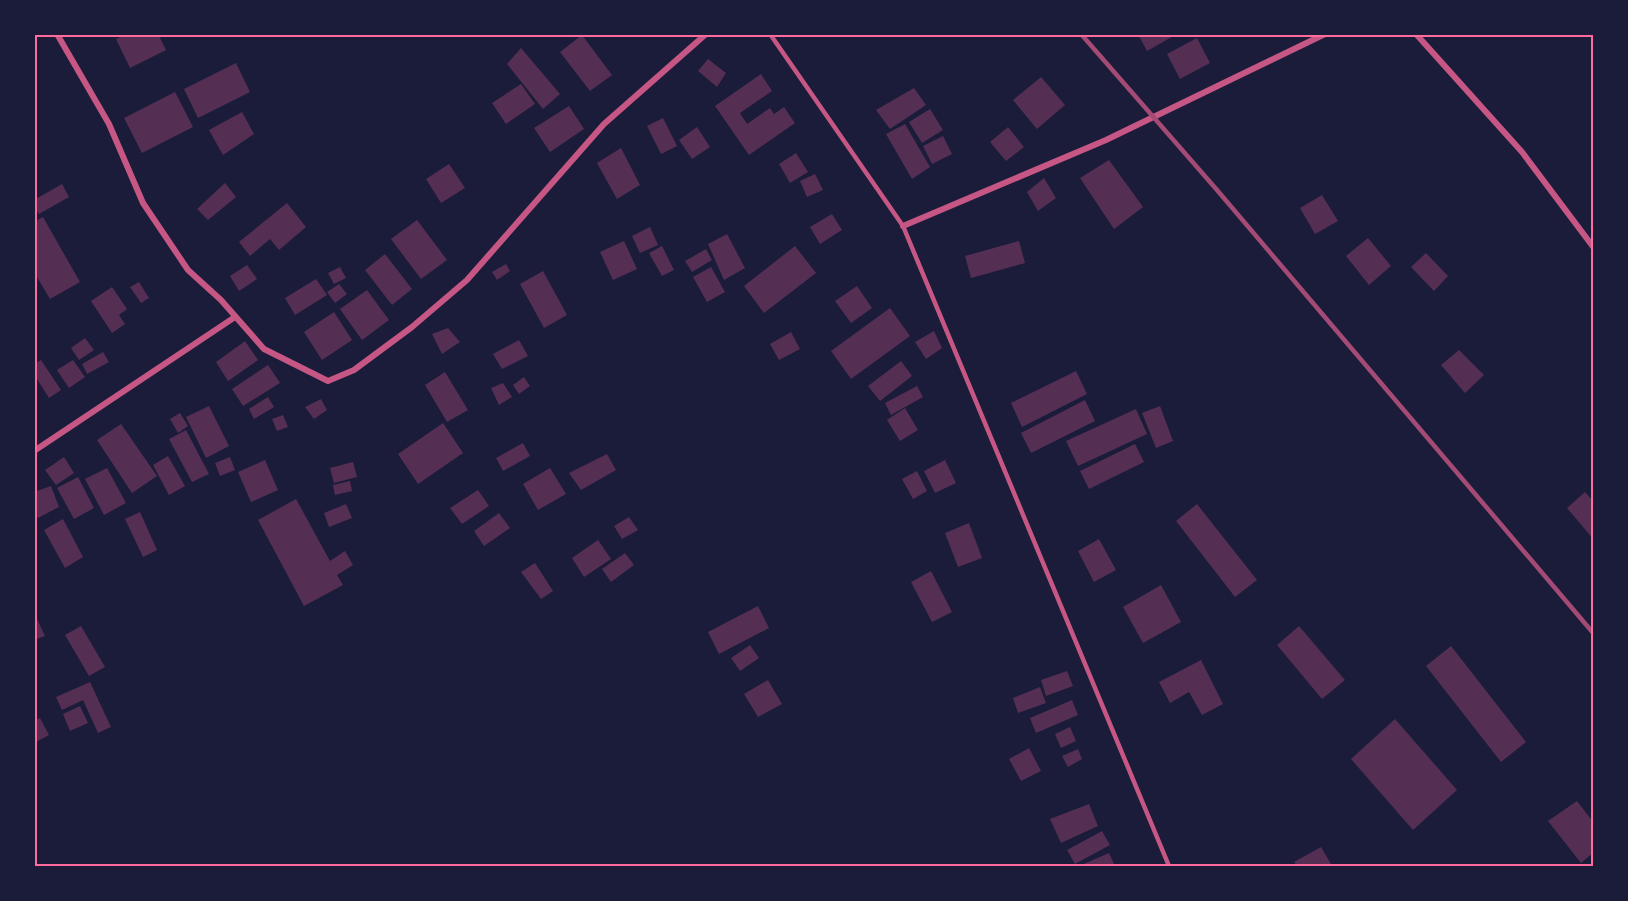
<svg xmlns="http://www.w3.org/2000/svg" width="1628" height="901" viewBox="0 0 1628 901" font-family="'Source Sans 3',sans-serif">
	<rect width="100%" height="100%" fill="#1b1b3a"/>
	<!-- building -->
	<g fill="#542f53">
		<polygon points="126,34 158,34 166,50 130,68 116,39"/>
		<polygon points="1138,34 1177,34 1147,51"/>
		<polygon points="582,35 612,75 590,91 560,52"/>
		<polygon points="1197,38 1210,63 1180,79 1167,54"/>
		<polygon points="521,48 560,94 543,109 507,64"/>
		<polygon points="708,59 726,73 717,87 698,71"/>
		<polygon points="236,63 250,92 198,118 184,89"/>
		<polygon points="761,74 772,91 740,113 747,124 770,108 774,114 784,107 795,123 749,155 715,106"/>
		<polygon points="1041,77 1065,105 1037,129 1013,100"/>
		<polygon points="521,84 535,104 506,124 492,103"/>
		<polygon points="914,88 926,105 890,129 876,110"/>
		<polygon points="175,92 193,127 142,153 124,118"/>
		<polygon points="569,106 584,129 550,152 534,128"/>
		<polygon points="930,109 943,130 922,143 909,122"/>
		<polygon points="242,112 254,134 223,155 209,130"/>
		<polygon points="663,118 677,146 661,154 647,126"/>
		<polygon points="905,124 930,167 912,179 886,134"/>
		<polygon points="697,127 710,147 692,159 679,140"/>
		<polygon points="1008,127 1024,147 1006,161 990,142"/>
		<polygon points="943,136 952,154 932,164 923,146"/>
		<polygon points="621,148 640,185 617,199 597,163"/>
		<polygon points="796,153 808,172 790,183 779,164"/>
		<polygon points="1109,160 1143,207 1114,229 1080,178"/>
		<polygon points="449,164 465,188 441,203 426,179"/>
		<polygon points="815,174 823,190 807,197 800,181"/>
		<polygon points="1044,178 1056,198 1038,211 1027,192"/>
		<polygon points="225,183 236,197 208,220 197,209"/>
		<polygon points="62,184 69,197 39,214 34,207 34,200"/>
		<polygon points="1322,195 1338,221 1315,234 1300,208"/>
		<polygon points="287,203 306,227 279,250 270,239 250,256 239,242"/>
		<polygon points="832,214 842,230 820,244 810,227"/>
		<polygon points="43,217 80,282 50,299 34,272 34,222"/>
		<polygon points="417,220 447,260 421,279 391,239"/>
		<polygon points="650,227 658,245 640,253 632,236"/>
		<polygon points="727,234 745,268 724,280 708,244"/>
		<polygon points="1368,238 1391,266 1369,285 1346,256"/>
		<polygon points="624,241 637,269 613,280 600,252"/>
		<polygon points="1019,241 1025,263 971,278 965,256"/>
		<polygon points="662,246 674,270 662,276 649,253"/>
		<polygon points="795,246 816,273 764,313 744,286"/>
		<polygon points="706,249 712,260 692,272 685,261"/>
		<polygon points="1426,253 1448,276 1434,291 1411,267"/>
		<polygon points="385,254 412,289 392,305 365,270"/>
		<polygon points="506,264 510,271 497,280 492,272"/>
		<polygon points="247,265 257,279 239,291 230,276"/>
		<polygon points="340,267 346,278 334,284 328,273"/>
		<polygon points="711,267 725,292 707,302 693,277"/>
		<polygon points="543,271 567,315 544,328 520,284"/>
		<polygon points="316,279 327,295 295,315 285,298"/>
		<polygon points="139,282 149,298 141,303 130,287"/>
		<polygon points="339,284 347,294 335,303 327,292"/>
		<polygon points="857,286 872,308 851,323 835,301"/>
		<polygon points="112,287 127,309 119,315 125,324 112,333 91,301"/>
		<polygon points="367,290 389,320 362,340 340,309"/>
		<polygon points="890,308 910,336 851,379 831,351"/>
		<polygon points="334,312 352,340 322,360 304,332"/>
		<polygon points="448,328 460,342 442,354 432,334"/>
		<polygon points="934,331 942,348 926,359 915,342"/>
		<polygon points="791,332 800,349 779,360 770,344"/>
		<polygon points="85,338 94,350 79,360 71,348"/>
		<polygon points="519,340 528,356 502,369 493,354"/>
		<polygon points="245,341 258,360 228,381 216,362"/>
		<polygon points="1459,350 1484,375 1465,393 1441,365"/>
		<polygon points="103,352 109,362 87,374 82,364"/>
		<polygon points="41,360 61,390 49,398 37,379 34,381 34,364"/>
		<polygon points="73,360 85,377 69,388 57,370"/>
		<polygon points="901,361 912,376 880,401 868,386"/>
		<polygon points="268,365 280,383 243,406 232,389"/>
		<polygon points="1076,371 1087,394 1022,427 1011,403"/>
		<polygon points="445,372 468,410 447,422 425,385"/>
		<polygon points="524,377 530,386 519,394 513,385"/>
		<polygon points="503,383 512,397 499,405 491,388"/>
		<polygon points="917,386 923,397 891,415 885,403"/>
		<polygon points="268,397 274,407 254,419 249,409"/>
		<polygon points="321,399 327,410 314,419 305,407"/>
		<polygon points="1085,400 1095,421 1031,453 1021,433"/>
		<polygon points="209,406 229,446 206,458 186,417"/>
		<polygon points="1160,406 1173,441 1156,448 1142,413"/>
		<polygon points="905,408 918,430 900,441 887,420"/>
		<polygon points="1136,409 1147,434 1078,466 1066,441"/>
		<polygon points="180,413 188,426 178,433 170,419"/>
		<polygon points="283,415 288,427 277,431 272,419"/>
		<polygon points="443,423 463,453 418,484 398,454"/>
		<polygon points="121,424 157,476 132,493 97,440"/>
		<polygon points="186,430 209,474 192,482 169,439"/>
		<polygon points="523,443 530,456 503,471 496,458"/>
		<polygon points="1135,444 1144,462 1089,489 1080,471"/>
		<polygon points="607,454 616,470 581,490 569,473"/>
		<polygon points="168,456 185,486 169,495 153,465"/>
		<polygon points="64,457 74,473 56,485 45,470"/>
		<polygon points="230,457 235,470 220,476 215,463"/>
		<polygon points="265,460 278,490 251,502 238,472"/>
		<polygon points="945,460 956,483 935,493 924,471"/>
		<polygon points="353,462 357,477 334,483 330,468"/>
		<polygon points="107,468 126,503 104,515 85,479"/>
		<polygon points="550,468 566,494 538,510 523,484"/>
		<polygon points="917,471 927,491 913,499 902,479"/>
		<polygon points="78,477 94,508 74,519 57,488"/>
		<polygon points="350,481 352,491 335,495 333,485"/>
		<polygon points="51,486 59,507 38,518 34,513 34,492"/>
		<polygon points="478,490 489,506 462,524 450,508"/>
		<polygon points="1585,492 1594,502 1594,540 1567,508"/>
		<polygon points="296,499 330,561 345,551 353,565 337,575 343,585 304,606 258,520"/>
		<polygon points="346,504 352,518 329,527 324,513"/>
		<polygon points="1197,504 1257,580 1235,597 1176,521"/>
		<polygon points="140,512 157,550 143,557 125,519"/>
		<polygon points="499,513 510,528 484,546 474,531"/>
		<polygon points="629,517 638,530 622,539 614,526"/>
		<polygon points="63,519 83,557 65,568 44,530"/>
		<polygon points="969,523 982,558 958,567 945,533"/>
		<polygon points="1099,539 1116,570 1094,582 1078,551"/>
		<polygon points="598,540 611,559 584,577 572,558"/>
		<polygon points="625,553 634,565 611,582 602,569"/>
		<polygon points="535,563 553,591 541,599 521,572"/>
		<polygon points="931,571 952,612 932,622 911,582"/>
		<polygon points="1161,585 1181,622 1143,643 1123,607"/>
		<polygon points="758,606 769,628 719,654 708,632"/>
		<polygon points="37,619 45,636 34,640 34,620"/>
		<polygon points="81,626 105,667 89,676 65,635"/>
		<polygon points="1299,626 1345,680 1322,699 1277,645"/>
		<polygon points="750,645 759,658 740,671 731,658"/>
		<polygon points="1451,646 1526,742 1501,762 1426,666"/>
		<polygon points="1201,660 1223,704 1202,715 1189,692 1170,703 1159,682"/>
		<polygon points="1067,671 1073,686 1046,696 1041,680"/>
		<polygon points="768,680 782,704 758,717 744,694"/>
		<polygon points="90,682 111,727 98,733 83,700 62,710 56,697"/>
		<polygon points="1040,687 1046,703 1018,713 1013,698"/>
		<polygon points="1072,700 1078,715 1036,733 1030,718"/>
		<polygon points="80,706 88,723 70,731 63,714"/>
		<polygon points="40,718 49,735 34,743 34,721"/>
		<polygon points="1395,719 1457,790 1413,830 1351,759"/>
		<polygon points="1070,727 1076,741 1061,748 1055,734"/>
		<polygon points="1029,748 1041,771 1021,781 1009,759"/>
		<polygon points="1078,749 1082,759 1068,767 1062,756"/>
		<polygon points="1577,801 1594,823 1594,852 1581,863 1548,821"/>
		<polygon points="1089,804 1098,826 1061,843 1050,819"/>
		<polygon points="1102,831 1110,845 1075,864 1067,850"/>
		<polygon points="1321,847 1332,866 1297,866 1294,862"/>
		<polygon points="1109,853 1115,866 1079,866"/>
	</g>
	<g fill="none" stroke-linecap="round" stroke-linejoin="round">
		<!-- service -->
		<polyline stroke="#c65784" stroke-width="4.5" points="770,34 903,226 1169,866"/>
		<!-- minor -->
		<g stroke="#c65784" stroke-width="6">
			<polyline points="57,34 109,124 143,203 188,270 221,300 264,349 328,381 354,370 412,327 467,280 604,124 706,34"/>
			<polyline points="1416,34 1522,152 1594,248"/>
			<polyline points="903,226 1106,140 1325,34"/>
			<polyline points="34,451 235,317"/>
		</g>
		<!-- rail -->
		<polyline stroke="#a44b75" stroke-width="4.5" points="1081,34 1217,190 1594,634"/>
	</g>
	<!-- border -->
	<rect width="1628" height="901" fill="none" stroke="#1b1b3a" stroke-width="72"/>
	<rect x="36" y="36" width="1556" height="829" fill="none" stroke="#ff6b9d" stroke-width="2"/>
</svg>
